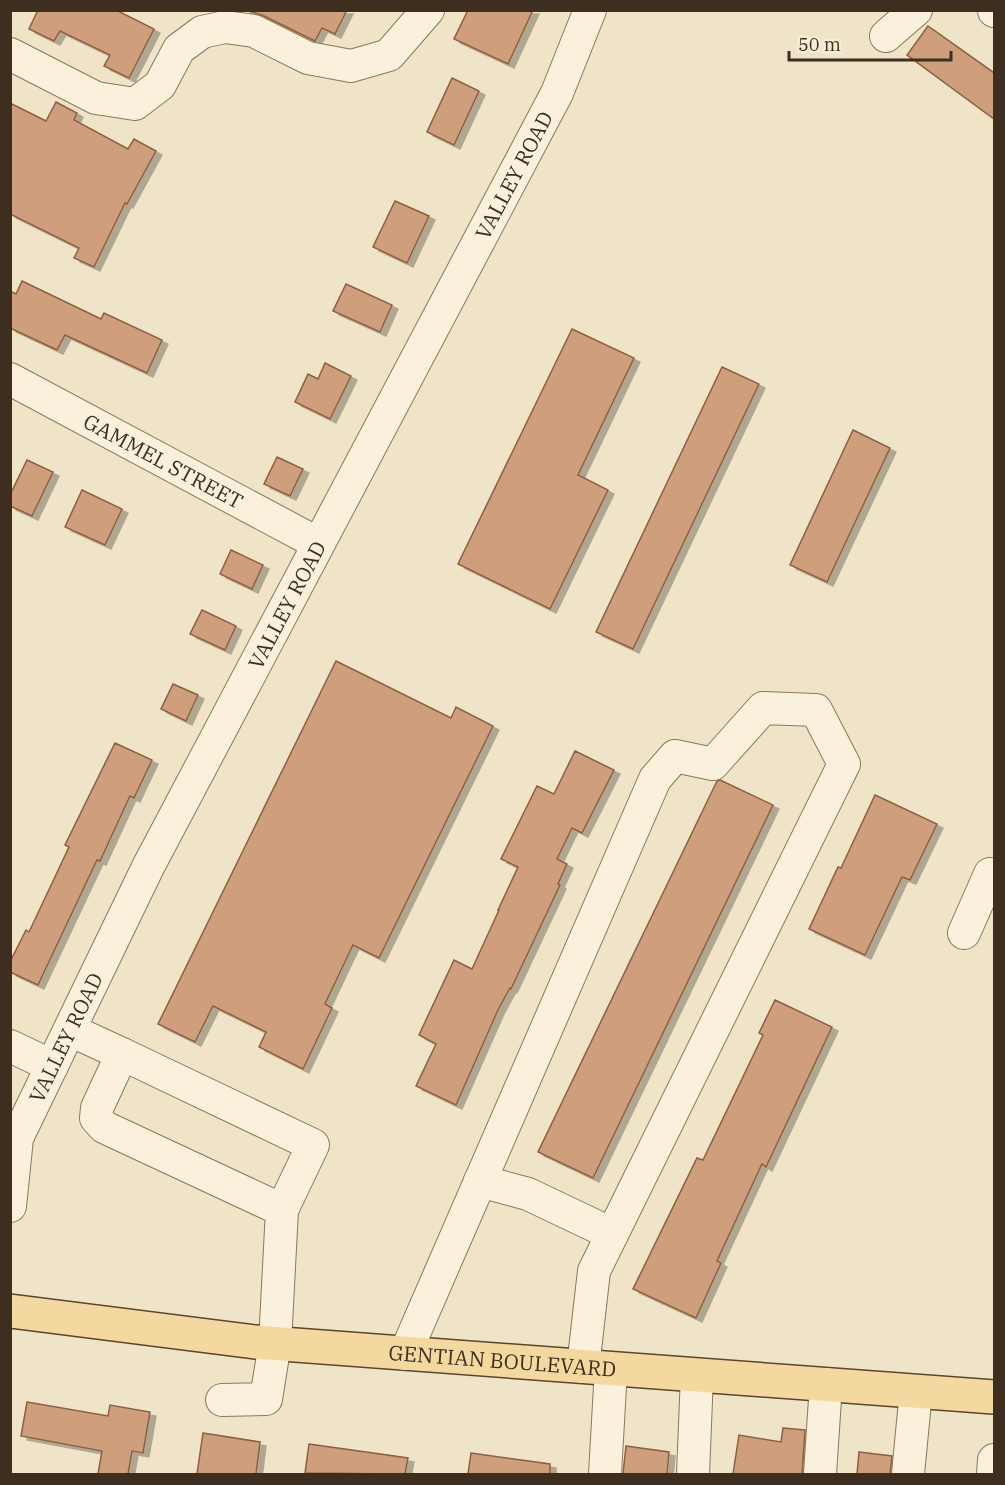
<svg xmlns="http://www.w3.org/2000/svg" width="1005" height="1485" viewBox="0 0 1005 1485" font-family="'IBM Plex Serif',serif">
	<defs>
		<filter id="shadow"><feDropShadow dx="6" dy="4" stdDeviation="0" flood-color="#0004"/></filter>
	</defs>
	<rect width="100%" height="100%" fill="#f0e4c8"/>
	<!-- building -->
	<g fill="#cf9f7d" stroke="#8d5f41" stroke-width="1.5" filter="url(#shadow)">
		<polygon points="38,10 116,10 154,29 129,78 104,66 110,55 60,31 54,41 29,29"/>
		<polygon points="244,10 347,10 335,34 322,28 315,41 262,15"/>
		<polygon points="468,10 533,10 508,64 454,39"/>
		<polygon points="928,26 994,73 994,119 907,55"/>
		<polygon points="452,78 479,91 454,145 427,132"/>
		<polygon points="56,102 77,113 74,120 128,149 134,139 156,151 127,204 125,203 94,267 74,258 79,248 10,214 10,103 46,121"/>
		<polygon points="395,201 429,216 407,263 373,247"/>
		<polygon points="22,281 101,319 104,313 162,340 147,373 65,335 57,350 10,328 10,291 16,294"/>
		<polygon points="346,284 392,305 380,332 333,311"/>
		<polygon points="572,329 634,358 578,475 608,490 550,609 458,564"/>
		<polygon points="325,363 351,376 330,419 295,402 308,374 318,379"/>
		<polygon points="722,367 759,384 633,649 596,632"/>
		<polygon points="853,430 890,448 827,582 790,565"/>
		<polygon points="277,457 303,469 290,496 264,484"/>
		<polygon points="27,460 53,472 32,516 10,506 10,495"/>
		<polygon points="82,490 122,509 105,545 65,527"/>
		<polygon points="231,550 263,565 252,589 220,574"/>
		<polygon points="202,610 236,626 225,650 190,634"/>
		<polygon points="336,661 451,718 456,707 493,726 379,958 353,945 325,1004 332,1008 303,1069 259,1047 266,1032 213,1006 195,1042 158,1024"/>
		<polygon points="173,684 198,695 186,721 161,709"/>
		<polygon points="115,743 152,760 134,798 130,796 100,861 97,860 38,985 10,972 10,962 26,930 29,932 69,847 65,845"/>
		<polygon points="575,751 614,770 582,833 572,828 557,859 567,864 558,884 560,885 511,989 510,988 498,1010 456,1105 416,1086 436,1044 419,1035 454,960 472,969 499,910 498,910 518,867 501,859 537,786 554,794"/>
		<polygon points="720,780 773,805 593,1178 538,1152 717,781"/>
		<polygon points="875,795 937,824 910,880 902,877 865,955 809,929 838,867 841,868"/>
		<polygon points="775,1000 832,1027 766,1167 762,1164 717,1261 721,1263 696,1318 633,1289 697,1158 703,1160 763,1035 759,1033"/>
		<polygon points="27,1402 108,1416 110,1405 150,1412 143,1453 132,1451 128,1474 98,1474 102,1451 21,1436"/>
		<polygon points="783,1428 805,1430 802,1474 733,1474 739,1435 781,1442"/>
		<polygon points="203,1433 260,1442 256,1474 197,1474"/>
		<polygon points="309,1444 408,1458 405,1474 305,1473"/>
		<polygon points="626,1446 669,1452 667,1474 623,1474"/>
		<polygon points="859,1452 892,1456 890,1474 857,1474"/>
		<polygon points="471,1453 550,1464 550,1474 468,1474"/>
	</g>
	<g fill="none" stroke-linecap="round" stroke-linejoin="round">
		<defs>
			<g id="minor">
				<polyline points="994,10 994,11"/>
				<polyline points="886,36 916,10"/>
				<polyline points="10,54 96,98 135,104 160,85 179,49 202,32 225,27 254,31 308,58 351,66 389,55 428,10"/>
				<path id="s1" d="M10 379 317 543"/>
				<polyline points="964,933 990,874 994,876"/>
				<polyline points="70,1030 122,1054"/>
				<polyline points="10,1046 52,1066"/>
				<polyline points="480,1181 528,1194 612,1234"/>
				<path id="s2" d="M10 1206 17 1138 148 867 557 93 590 10"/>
				<polyline points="405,1354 655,779 675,756 713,764 763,708 816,710 844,764 594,1271 583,1367"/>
				<polyline points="222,1400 266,1399 275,1343 282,1210 104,1127 96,1118 97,1108 122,1054 313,1145 282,1210"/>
				<polyline points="605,1474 611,1369"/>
				<polyline points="693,1474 697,1375"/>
				<polyline points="820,1474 826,1384"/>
				<polyline points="908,1474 916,1391"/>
				<polyline points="993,1474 994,1460"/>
			</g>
			<g id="major">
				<path id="s3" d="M10 1311 255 1342 994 1397"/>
			</g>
		</defs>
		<!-- minor casing -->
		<use href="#minor" stroke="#8d765c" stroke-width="34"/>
		<!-- major casing -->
		<use href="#major" stroke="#5b4430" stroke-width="36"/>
		<!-- minor -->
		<use href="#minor" stroke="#faf1dc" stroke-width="32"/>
		<!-- major -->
		<use href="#major" stroke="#f3d9a0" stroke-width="33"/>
	</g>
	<g text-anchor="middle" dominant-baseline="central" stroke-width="5" stroke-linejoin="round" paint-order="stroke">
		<!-- street labels -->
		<g font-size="21" fill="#3d2e20" stroke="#f7eed8">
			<text stroke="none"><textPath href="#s2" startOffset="1152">VALLEY ROAD</textPath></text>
			<text stroke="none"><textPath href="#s1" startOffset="174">GAMMEL STREET</textPath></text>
			<text stroke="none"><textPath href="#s2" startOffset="666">VALLEY ROAD</textPath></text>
			<text stroke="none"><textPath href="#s2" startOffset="180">VALLEY ROAD</textPath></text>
			<text stroke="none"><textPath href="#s3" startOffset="495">GENTIAN BOULEVARD</textPath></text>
		</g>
	</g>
	<!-- border -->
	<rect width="1005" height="1485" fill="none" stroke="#3d2e20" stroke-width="24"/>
	<!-- scale -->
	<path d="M789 51v9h162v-9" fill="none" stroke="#3d2e20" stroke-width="3"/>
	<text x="798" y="51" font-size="18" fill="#3d2e20" stroke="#f7eed8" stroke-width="4.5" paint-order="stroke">50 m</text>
</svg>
